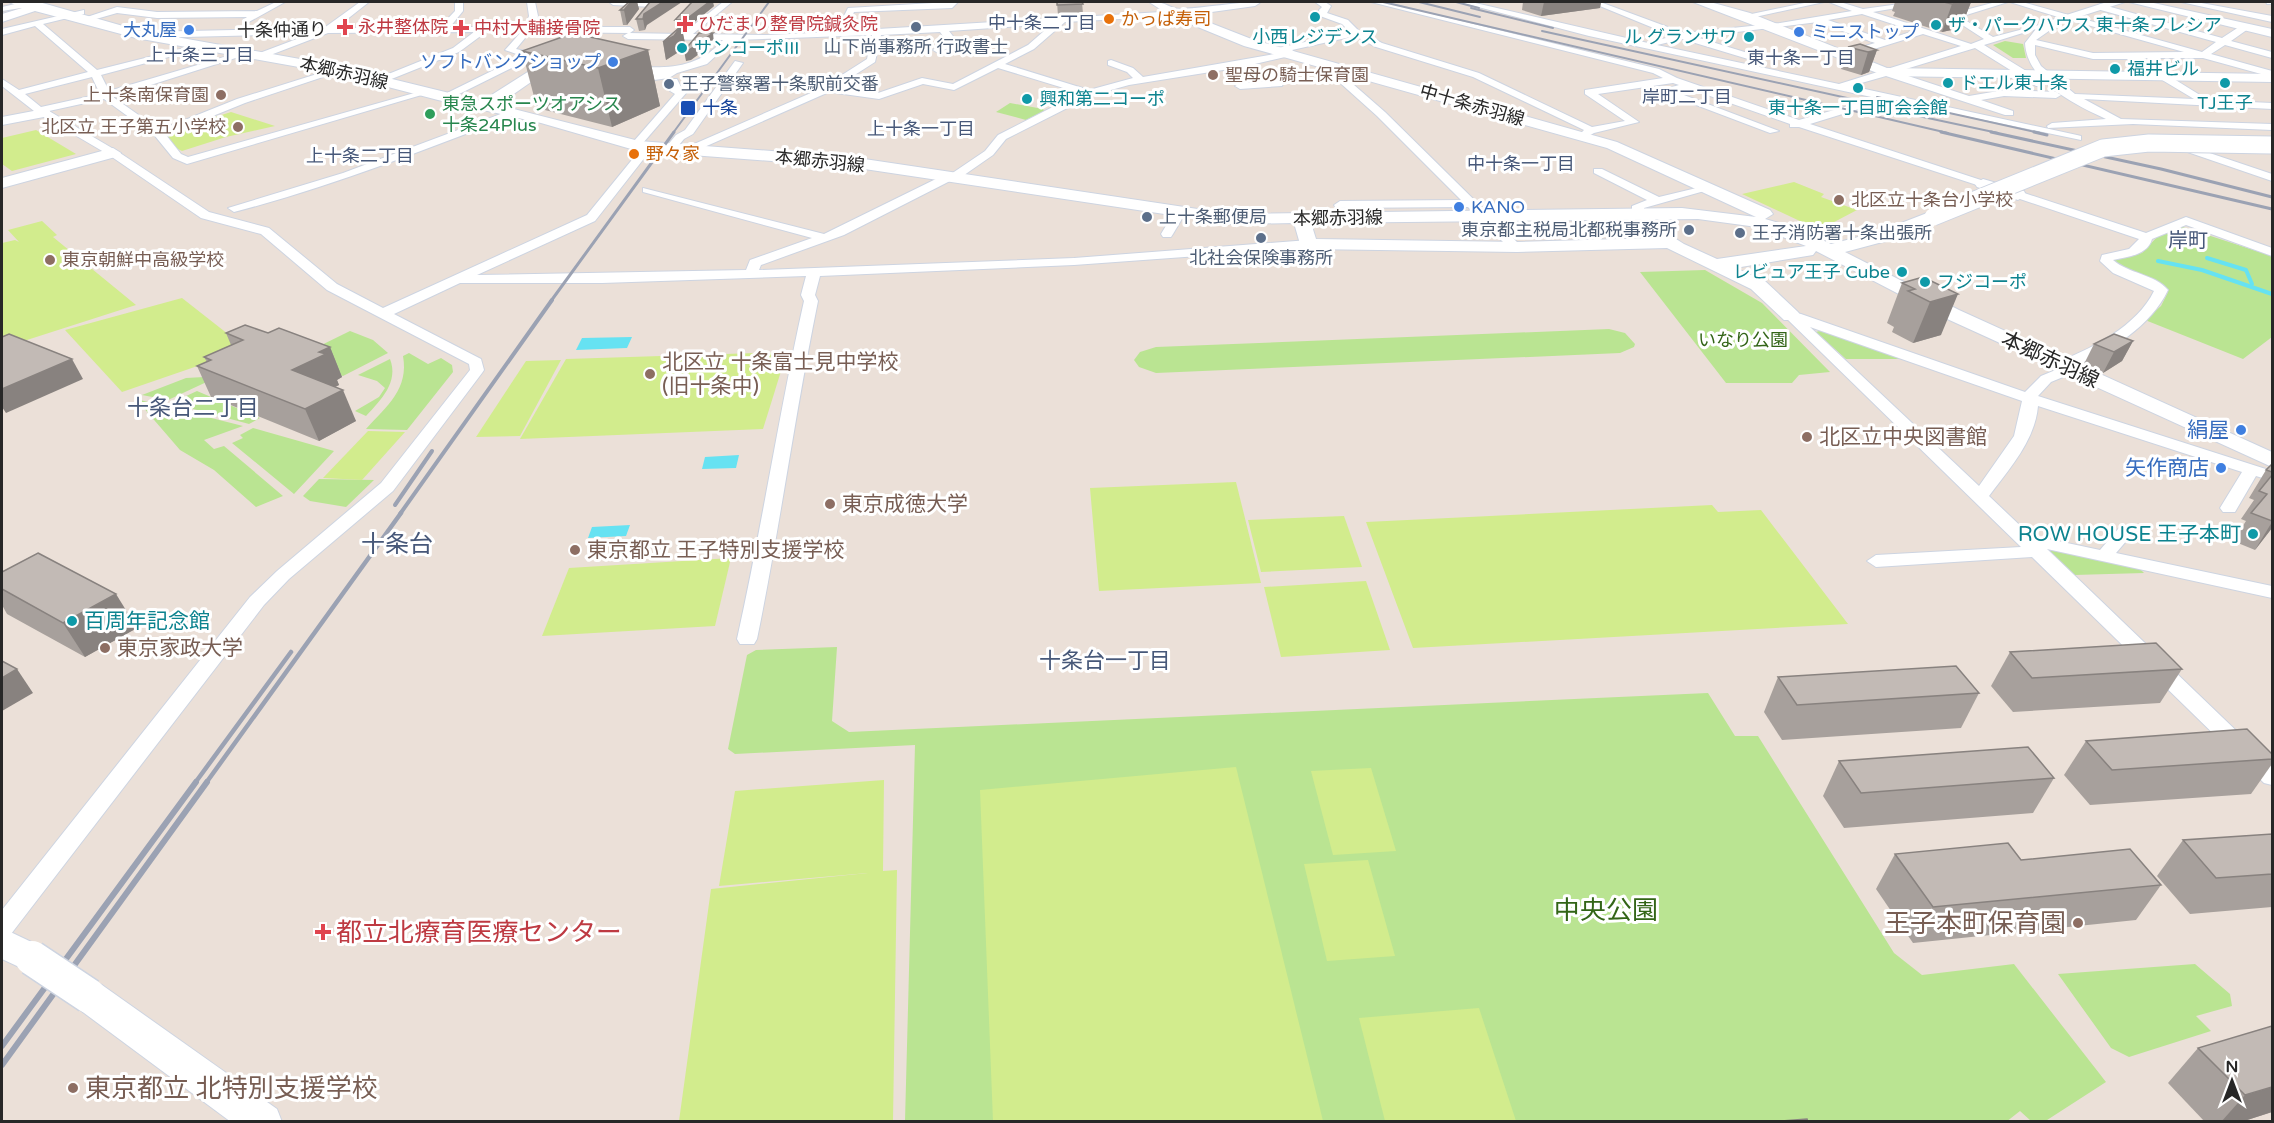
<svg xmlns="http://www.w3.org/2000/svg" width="2274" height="1123" viewBox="0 0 2274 1123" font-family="'Varela Round','Noto Sans JP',sans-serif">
	<rect width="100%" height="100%" fill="#ebe0d8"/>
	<!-- green -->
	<g fill="#bae492">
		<polygon points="2005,41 2023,44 2026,58 2013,58 1993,45"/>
		<polygon points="1010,103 1043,109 1044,111 1026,120 996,112"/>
		<polygon points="2183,227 2272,256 2272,337 2243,359 2145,320 2161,306 2168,292 2159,285 2126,273 2111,259 2142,253 2158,236"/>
		<polygon points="1705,270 1762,303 1830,372 1799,375 1792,383 1726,383 1640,272"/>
		<polygon points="1609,329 1625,333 1635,344 1634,347 1620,353 1156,373 1139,367 1134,360 1140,352 1156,347"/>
		<polygon points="1823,330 1904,359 1846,359 1816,332"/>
		<polygon points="350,331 373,340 388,353 343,376 295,358"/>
		<path d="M409 353 428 364 441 358 452 365 453 372 407 430 366 429C387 406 409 389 403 356Z"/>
		<path d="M390 359C399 382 381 400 366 416L355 411 379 397 385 388 377 381 358 375Z"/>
		<polygon points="204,377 213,379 168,400 142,395 186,378"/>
		<polygon points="197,391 260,418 249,424 171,403"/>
		<polygon points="136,399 243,426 204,440 214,449 224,446 283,496 256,507 214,470 180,450"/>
		<polygon points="253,428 334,451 294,494 232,443 243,438 240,435"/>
		<polygon points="319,479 374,480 346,507 310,501 303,496"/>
		<polygon points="2051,549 2139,568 2144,573 2074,575 2048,551"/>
		<polygon points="837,647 832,721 849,732 1708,693 1735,736 1758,736 1894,953 1922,975 2014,964 2106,1082 2044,1122 2031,1121 2020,1111 2006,1122 905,1121 915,745 735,754 728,749 747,655 756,650"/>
		<polygon points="2195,964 2230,994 2232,1006 2196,1016 2211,1031 2129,1057 2111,1048 2058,974"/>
	</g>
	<!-- pitch -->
	<g fill="#d2ec8d">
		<polygon points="231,112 275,126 226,137 182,151 176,148 166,133"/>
		<polygon points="36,130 76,154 12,171 2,164 2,138"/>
		<polygon points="1794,182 1824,194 1821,197 1857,210 1819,230 1742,194"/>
		<polygon points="42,221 57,235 53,237 136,305 2,348 2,243 15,240 19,242 8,230"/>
		<polygon points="182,298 247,349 122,392 65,330"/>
		<polygon points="787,352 763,429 520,439 566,359"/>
		<polygon points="561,360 520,436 476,437 526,361"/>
		<polygon points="368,431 405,432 362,480 323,478"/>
		<polygon points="1236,482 1261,583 1099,591 1090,488"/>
		<polygon points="1712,505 1718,512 1761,510 1848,624 1413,648 1366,522"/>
		<polygon points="1344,516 1362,567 1261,572 1248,520"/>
		<polygon points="731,558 715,626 542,636 569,568"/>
		<polygon points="1366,581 1390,650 1281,657 1264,587"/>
		<polygon points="1236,767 1323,1121 993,1121 980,790"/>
		<polygon points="1371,768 1396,851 1333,855 1311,771"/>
		<polygon points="884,780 883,871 897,870 893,1121 679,1121 711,889 868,873 719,886 735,791"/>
		<polygon points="1368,860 1395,956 1327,961 1304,864"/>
		<polygon points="1479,1008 1516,1121 1385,1121 1359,1018"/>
	</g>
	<!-- water -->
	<g fill="#66e2f2">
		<polygon points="632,337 627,348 576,350 582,338"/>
		<polygon points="739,455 736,468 702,469 705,457"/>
		<polygon points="630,525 626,536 588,538 592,527"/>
	</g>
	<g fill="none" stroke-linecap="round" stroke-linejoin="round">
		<!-- stream -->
		<g stroke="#66e2f2" stroke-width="4">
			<polyline points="2207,258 2246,270 2252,284"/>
			<polyline points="2158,261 2202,270 2272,294"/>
		</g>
		<defs>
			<g id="street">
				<polygon points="24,2 27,7 2,11 2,7"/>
				<polygon points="276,2 285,2 247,23 243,20 247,17 157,18 117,13 82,23 78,20 117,7 157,12 257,11"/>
				<polygon points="360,2 369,2 336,28 440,27 455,11 455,2 463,2 463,11 450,27 525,27 529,16 527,2 535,2 538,16 534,27 630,27 634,30 630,33 530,32 516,49 534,53 534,57 445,101 441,100 441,96 522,56 505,50 521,32 486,32 459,52 379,84 374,81 376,79 453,48 474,32 328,33 260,59 255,56 257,54 310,34 143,38 138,35 143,32 324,28"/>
				<polygon points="609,2 653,2 657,4 653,7 613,5"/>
				<path d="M723 2H732L693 34 767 35 836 32 848 8 950 2H958L952 8 854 12 845 31 1178 11 1175 16 1065 22 1034 49 1005 64 1089 90 1133 78 1127 72 1108 65V61L1111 60 1133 68 1143 77 1280 53 1276 50 1278 48 1350 32 1342 24 1320 16 1319 10 1322 7 1315 2H1325L1331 6 1327 13 1348 20 1359 31 1382 43 1479 73 1592 127 1625 121 1585 94V90L1663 78 1653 73 1371 2H1383L1659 69 1677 78 1799 120 1876 98 1589 36 1459 2H1471L1648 43 1673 36 1590 2H1600L1684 33 1780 23 1852 11 1829 2H1840L1863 9 1914 2V5L1873 12 1971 44 1984 39 1927 2H1936L1954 13 1996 2H2008L1960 17 1993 37 2047 23 2058 17 2010 2H2022L2202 52 2216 42 2097 9 2100 4 2222 38 2242 25H2248V29L2231 41 2272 52V58L2225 45 2211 54 2272 71V77L2203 58H2140L2208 100 2272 103V109L2084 99 2121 119 2272 124V130L2133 124 2048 128 2047 126 2052 123 2106 119C2076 105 2027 82 2025 43L2036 29 1984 45 2044 82V86H2036L1975 48 1896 72 1969 96 2004 90 2056 92 2061 95 2056 98 2004 96 1981 100 2013 111V115H2005L1886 76 1851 86 2077 135 2081 136V140L1888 100 1810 124 1987 182V186L1983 187 1799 127H1790V124L1690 89 1676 92 1779 131 1770 133 1659 91 1679 85 1673 83 1598 94 1639 122 1594 133 1583 139 1578 136 1584 130 1473 77 1376 47 1355 36 1292 50 1296 53 1294 55 1242 67 1129 85 1093 95 1006 139 993 155 957 180 950 181 844 235 761 265 759 270 1074 258 1309 240 1315 244 1309 248 1074 265 820 276 815 295 818 301C795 413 780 527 757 639L754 644H740L737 639C762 527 779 413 804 301L801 295 806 276 602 283H460L394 314 481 359 484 370 482 373 393 491 289 579 264 605 11 934 2 937V910L250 597 277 571 381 483 470 370 469 364 327 290 261 234 201 218 109 155 34 111 2 86V79L19 90 88 72 35 26 2 35V29L84 10V14L43 24 97 70 205 43 210 46 101 75 109 91 245 51V55L113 97 160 130 237 99 336 68 344 70 245 103 166 135 181 154 188 157 425 90V94L187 164 173 158 155 136 104 99 49 111 117 151 209 212 269 228 337 284 383 308 587 215 644 145 653 147 595 221 477 275 746 270 750 260 812 238 643 192V188L824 234 944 175 951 174 985 151 998 135 1080 93 998 68 954 90 923 84 879 99 829 92 693 152H685V148L820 89 867 59 872 35 733 40 707 64 677 73 669 78 654 80 618 69 623 66C661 68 695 72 723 40L628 39 623 36 628 33 682 34ZM1862 14 1914 31 1885 40 1828 20ZM2066 19 2184 52 2093 53 2036 40ZM1818 22 1875 43 1845 52 1843 54 1848 57 1923 34 1961 46 1839 84 1657 45 1682 39 1748 59 1751 58V54L1696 37ZM1052 24 1028 45 953 84 922 78 878 93 836 87 875 62 881 35 940 32 946 40 933 50 938 53 954 45 956 40 949 31ZM2035 45 2093 59H2127L2194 99 2075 94 2041 66 2035 55ZM92 77 100 94 41 107 25 94Z"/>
				<polygon points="1809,2 1824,2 1746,19 1742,16"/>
				<polygon points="2181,2 2196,2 2272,16 2272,22"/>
				<polygon points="2266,2 2272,2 2272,4 2267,4"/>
				<polygon points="735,61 743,63 693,134 684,139 674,151 666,151 666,147 676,135 685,130"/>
				<polygon points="1342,64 1347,67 1344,71 1346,78 1385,112 1519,244 1519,250 1511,250 1468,207 1336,208 1334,205 1340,201 1461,200 1377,116 1338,81 1334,71"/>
				<polygon points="671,79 677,79 682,89 687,92 643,143 635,143 634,141 675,94 670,91 673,88"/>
				<polygon points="1278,81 1283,84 1282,86 1240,89 1235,86 1240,83"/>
				<path d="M514 109 519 112 518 114C424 150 331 187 234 212L228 208 343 173Z"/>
				<polygon points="2174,141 2272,174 2272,181 2170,146 2169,144"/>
				<polygon points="1594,169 1602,169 1659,197 1709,185 1715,188 1644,208 1644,214 1638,218 1632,214 1632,206 1647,200 1594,173"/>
				<path d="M2018 191 2146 233 2186 217 2272 248V256L2186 225 2152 239C2148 255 2127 257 2113 260 2129 274 2155 274 2168 290 2151 326 2110 352 2074 366L2077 369 2075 372 2051 382 2038 396 2272 471V481L2256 476 2235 512H2223L2220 508 2242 472 2038 406C2035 441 2009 469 1989 496L2030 535 2100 550 2119 528 2125 527 2134 532 2116 553 2272 586V598L2047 549 2272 765V785L2264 783 2032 557 1876 567 1867 561 1876 555 2021 547 1784 316 1791 312 1801 314 2025 392 2041 376 2058 369 2055 365 2057 362C2092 349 2137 326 2154 291L2113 273 2100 261 2102 255 2129 249 2139 239 2014 197 2012 195ZM1810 327 2022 401 2014 436 1979 486Z"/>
				<polygon points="1180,208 1186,212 1173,234 1171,237 1163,237 1161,234 1176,209"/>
			</g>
			<g id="secondary">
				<path d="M9 2H39L137 30 339 66 482 101 534 68 561 62 568 66 566 69 544 73 498 105 639 141 851 157 1231 214 1682 208 1756 217 1607 148 1244 46 1171 16 1149 2C1164 0 1170 9 1180 9 1207 8 1233 2 1261 2L1255 6 1190 15 1254 40 1617 142 1770 210 1773 214 1765 219 1796 228 1831 244 1878 232 1927 213H1939L1942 217 1939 221 1890 240 1845 252 1959 310 2272 452V467L1945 318 1816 251 1813 255 1735 268 1765 281 1798 312 1801 316 1798 320H1784L1751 289 1667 248 1517 252 1309 249 1300 244 1294 223 1231 224 851 167 638 151 541 123 438 100 338 74 136 38 35 11 2 22V14L22 8ZM1698 219 1757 227 1806 246 1717 259 1684 244 1657 227 1648 232 1654 238 1517 242 1316 239 1311 223Z"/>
				<polygon points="1693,2 1710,2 1750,13 1887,68 2272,74 2272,82 1885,76"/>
				<polygon points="2107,2 2125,2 2063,22 2057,18"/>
				<polygon points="2129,2 2149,2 2272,29 2272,37"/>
				<polygon points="44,109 49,110 51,113 49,116 2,125 2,117"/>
				<polygon points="113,148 121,153 119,156 2,188 2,178"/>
				<polygon points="1983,179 2024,191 2026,195 2018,200 1977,187 1975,184"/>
				<polygon points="2,928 44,948 50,958 44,968 32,973 2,959"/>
				<polygon points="89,980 102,985 277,1109 282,1122 231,1122 76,1007 71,996 76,985"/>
			</g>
		</defs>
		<!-- street casing -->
		<use href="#street" stroke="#cdd4e1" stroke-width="2"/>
		<!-- secondary casing -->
		<use href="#secondary" stroke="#cdd4e1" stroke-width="2"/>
		<!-- street -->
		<use href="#street" fill="#fff" fill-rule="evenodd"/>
		<!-- secondary -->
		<use href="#secondary" fill="#fff" fill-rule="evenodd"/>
		<!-- rail-far4 -->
		<g stroke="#9ba2b3" stroke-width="2">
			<polyline points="1383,2 1948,133"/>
			<polyline points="1419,2 1480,17"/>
			<polyline points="1456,2 1479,8"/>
			<polyline points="1471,8 1553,28"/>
			<polyline points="1542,31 1888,107"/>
			<polyline points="1877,97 2040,133"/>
			<polyline points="1881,108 1998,133"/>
			<polyline points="673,133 769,2"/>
		</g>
		<!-- rail-far3 -->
		<g stroke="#9ba2b3" stroke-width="3">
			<polyline points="1941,132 2272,209"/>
			<polyline points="1991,132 2161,169 2272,197"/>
			<polyline points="2034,132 2047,135"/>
			<polyline points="551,301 674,132"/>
		</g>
		<!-- rail-far2 -->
		<g stroke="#9ba2b3" stroke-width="4">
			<polyline points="395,505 432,451"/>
			<polyline points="400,514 552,300"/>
		</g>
		<!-- rail-far1 -->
		<g stroke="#9ba2b3" stroke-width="4.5">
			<polyline points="195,783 291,652"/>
			<polyline points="206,783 401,513"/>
		</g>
		<!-- rail -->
		<g stroke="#9ba2b3" stroke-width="6">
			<polyline points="2,1046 196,782"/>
			<polyline points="2,1065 207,782"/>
		</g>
		<defs>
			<polyline id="secondary-bridge-far1" points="1933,217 2103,148 2149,143 2272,145"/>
			<polyline id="secondary-bridge" points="32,958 89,996"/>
		</defs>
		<!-- secondary-bridge-far1 casing -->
		<use href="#secondary-bridge-far1" stroke="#cdd4e1" stroke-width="19" stroke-linecap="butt"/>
		<!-- secondary-bridge casing -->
		<use href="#secondary-bridge" stroke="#cdd4e1" stroke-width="37" stroke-linecap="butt"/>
		<!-- secondary-bridge-far1 -->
		<use href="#secondary-bridge-far1" stroke="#fff" stroke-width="17"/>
		<!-- secondary-bridge -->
		<use href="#secondary-bridge" stroke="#fff" stroke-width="34"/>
	</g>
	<!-- wall -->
	<g fill="#a7a09c">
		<polygon points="629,2 637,2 639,9 627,25 623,25 620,10"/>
		<polygon points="650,2 645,30 639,31 636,19"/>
		<polygon points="1057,2 1082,2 1083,14 1058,16"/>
		<polygon points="1523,2 1601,2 1600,8 1541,16 1522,10"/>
		<polygon points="1895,2 1971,2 1961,28 1942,32 1893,16 1895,12 1892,11"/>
		<polygon points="714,6 687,28 682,28 685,43 677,53 666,60 663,42 679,28 677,28 675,20"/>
		<polygon points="1848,47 1877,50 1869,72 1861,75 1841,69"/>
		<polygon points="648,50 660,106 612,127 537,108 522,51"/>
		<polygon points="1923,277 1941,335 1913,343 1892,332 1894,327 1887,323 1902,283"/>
		<polygon points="226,333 268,333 330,347 342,377 337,380 339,385 335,387 356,421 319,441 211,397 197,366 207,362 204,357 231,345"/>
		<polygon points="2133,341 2122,361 2103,373 2084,364 2094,344"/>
		<polygon points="2272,464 2272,528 2255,550 2233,541 2246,521 2241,519 2254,500 2249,498 2266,470"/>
		<polygon points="2,572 137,628 85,657 7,614 2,605"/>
		<polygon points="2010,652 2182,669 2160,703 2013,712 1991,686"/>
		<polygon points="1778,677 1979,693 1961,728 1782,740 1764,712"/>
		<polygon points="2086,741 2272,754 2272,764 2251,794 2090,805 2064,775"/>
		<polygon points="1839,761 2054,778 2033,813 1844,828 1823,796"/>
		<polygon points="2272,834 2272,907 2190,914 2157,876 2183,840"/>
		<polygon points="1895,854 2021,860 2161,885 2136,920 1913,943 1876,889"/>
		<polygon points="2198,1048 2272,1112 2241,1122 2205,1122 2168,1083"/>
	</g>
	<!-- shaded-wall -->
	<g fill="#88827f">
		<polygon points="631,2 637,2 639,9 627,25 624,10"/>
		<polygon points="663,2 682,2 647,25 645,30 643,19 644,14"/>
		<polygon points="709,2 713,2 714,6 713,7 687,28 685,20"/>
		<polygon points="1544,2 1601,2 1600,8 1541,16"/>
		<polygon points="1964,2 1971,2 1961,28 1942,32 1952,4"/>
		<polygon points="681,26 685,43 677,53 666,60 663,42"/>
		<polygon points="713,33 714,43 691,60 686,61 684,51"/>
		<polygon points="648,50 660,106 612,127 598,68"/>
		<polygon points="1877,50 1869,72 1861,75 1868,52"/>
		<polygon points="1958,294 1941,335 1913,343 1930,302"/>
		<polygon points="2133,341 2122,361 2103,373 2114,352"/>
		<polygon points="330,347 342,377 337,380 339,385 306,401 292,370 319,352"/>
		<polygon points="72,359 83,379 6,413 2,407 2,389"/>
		<polygon points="343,390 356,421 319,441 305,409"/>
		<polygon points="2272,522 2272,528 2255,550"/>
		<polygon points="116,594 137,628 85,657 63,623"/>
		<polygon points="17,669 33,693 2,711 2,678"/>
		<polygon points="2272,1087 2272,1112 2241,1122 2221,1122 2245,1095"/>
	</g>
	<!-- building -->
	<g fill="#c2bab5" stroke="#88827f" stroke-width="1.5">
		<polygon points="629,2 631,2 624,10 620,10"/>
		<polygon points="650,2 663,2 644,14 643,19 636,19"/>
		<polygon points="692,2 709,2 685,20 675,20"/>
		<polygon points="1057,2 1082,2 1083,4 1057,5"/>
		<polygon points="1944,2 1964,2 1952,4"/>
		<polygon points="681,26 674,36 663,42"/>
		<polygon points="699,33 713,33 689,50 684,51"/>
		<polygon points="577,34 648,50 598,68 522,51 568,35"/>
		<polygon points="1860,44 1877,50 1868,52 1848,47"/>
		<polygon points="1923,277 1958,294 1930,302 1908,291 1915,289 1902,283"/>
		<polygon points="245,325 268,333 279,328 330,347 319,352 326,354 292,370 343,390 305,409 197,366 211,360 204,357 243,340 226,333"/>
		<polygon points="9,334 72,359 2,389 2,337"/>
		<polygon points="2114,334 2133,341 2114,352 2094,344"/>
		<polygon points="2272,464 2272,472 2266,470"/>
		<polygon points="2272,475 2272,521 2251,513 2267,494 2259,491"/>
		<polygon points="38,553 116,594 63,623 2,589 2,572"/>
		<polygon points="2156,643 2182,669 2032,678 2010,652"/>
		<polygon points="2,661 17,669 2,678"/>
		<polygon points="1956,666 1979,693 1797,705 1778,677"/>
		<polygon points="2247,729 2272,754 2272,759 2112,770 2086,741"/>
		<polygon points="2028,747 2054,778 1861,793 1839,761"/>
		<polygon points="2272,834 2272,874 2216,878 2183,840"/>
		<polygon points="2008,843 2021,860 2130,849 2161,885 1933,907 1895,854"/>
		<polygon points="2272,1026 2272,1087 2245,1095 2198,1048"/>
		<polygon points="1807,1119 1808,1122 1767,1122"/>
	</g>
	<!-- markers -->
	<g fill="#0f9aa8" stroke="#fff" stroke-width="2">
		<circle cx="1315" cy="17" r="6"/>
		<circle cx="1936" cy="25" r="6"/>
		<circle cx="1749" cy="37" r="6"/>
		<circle cx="682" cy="48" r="6"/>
		<circle cx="2115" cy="69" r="6"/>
		<circle cx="1948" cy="83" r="6"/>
		<circle cx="2225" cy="83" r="6"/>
		<circle cx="1858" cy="88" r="6"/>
		<circle cx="1027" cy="99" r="6"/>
		<circle cx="1902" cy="272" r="6"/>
		<circle cx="1925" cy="282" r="6"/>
		<circle cx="2253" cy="534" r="6"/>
		<circle cx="72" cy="621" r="6"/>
	</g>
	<g fill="#e8710a" stroke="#fff" stroke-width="2">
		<circle cx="1109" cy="19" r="6"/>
		<circle cx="634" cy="154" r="6"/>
	</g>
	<g fill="#e0444e" stroke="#fff" stroke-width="2">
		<path d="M682 15h6v6h6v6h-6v6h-6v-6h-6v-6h6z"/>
		<path d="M342 18h6v6h6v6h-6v6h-6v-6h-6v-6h6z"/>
		<path d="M458 19h6v6h6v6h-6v6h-6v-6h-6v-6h6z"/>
		<path d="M320 923h6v6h6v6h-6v6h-6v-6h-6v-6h6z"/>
	</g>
	<g fill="#5c6f8a" stroke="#fff" stroke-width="2">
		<circle cx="916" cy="27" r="6"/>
		<circle cx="669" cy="84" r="6"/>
		<circle cx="1147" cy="217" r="6"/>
		<circle cx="1689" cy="230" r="6"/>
		<circle cx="1740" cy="233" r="6"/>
		<circle cx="1261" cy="238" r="6"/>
	</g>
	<g fill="#3f7fe0" stroke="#fff" stroke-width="2">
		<circle cx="189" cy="30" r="6"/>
		<circle cx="1799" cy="32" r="6"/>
		<circle cx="613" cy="62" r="6"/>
		<circle cx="1459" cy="207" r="6"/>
		<circle cx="2241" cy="430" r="6"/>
		<circle cx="2221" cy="468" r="6"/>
	</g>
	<g fill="#8d6e63" stroke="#fff" stroke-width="2">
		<circle cx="1213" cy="75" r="6"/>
		<circle cx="221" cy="95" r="6"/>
		<circle cx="238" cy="127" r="6"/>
		<circle cx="1839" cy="200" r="6"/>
		<circle cx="50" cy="260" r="6"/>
		<circle cx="650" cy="374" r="6"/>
		<circle cx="1807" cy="437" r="6"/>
		<circle cx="830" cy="504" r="6"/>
		<circle cx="575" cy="550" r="6"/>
		<circle cx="105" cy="648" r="6"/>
		<circle cx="2078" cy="923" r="6"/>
		<circle cx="73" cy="1088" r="6"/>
	</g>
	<rect fill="#1a4fb4" stroke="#fff" stroke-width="2" x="680" y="100" width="16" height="16" rx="3"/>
	<circle fill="#2e9e5b" stroke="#fff" stroke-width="2" cx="430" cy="114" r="6"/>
	<g text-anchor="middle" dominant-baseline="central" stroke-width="6" stroke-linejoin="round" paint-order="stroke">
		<!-- far-food labels -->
		<g font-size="18" fill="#c56008" stroke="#fff" text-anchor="start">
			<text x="1121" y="19">かっぱ寿司</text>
			<text x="646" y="154">野々家</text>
		</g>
		<!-- far-neighbourhood labels -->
		<g font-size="18" fill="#475879" stroke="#fff">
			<text x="1042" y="23">中十条二丁目</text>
			<text x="200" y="55">上十条三丁目</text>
			<text x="1801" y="58">東十条一丁目</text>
			<text x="1687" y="97">岸町二丁目</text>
			<text x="921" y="129">上十条一丁目</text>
			<text x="360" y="156">上十条二丁目</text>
			<text x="1521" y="164">中十条一丁目</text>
		</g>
		<!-- far-health labels -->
		<g font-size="18" fill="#be3a42" stroke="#fff" text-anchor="start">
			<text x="698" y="24">ひだまり整骨院鍼灸院</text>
			<text x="358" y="27">永井整体院</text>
			<text x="474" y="28">中村大輔接骨院</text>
		</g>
		<!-- far-culture labels -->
		<g font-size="18" fill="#0d838f" stroke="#fff" text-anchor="start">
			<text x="1948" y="25">ザ・パークハウス 東十条フレシア</text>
			<text x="1315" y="37" text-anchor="middle">小西レジデンス</text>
			<text x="1737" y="37" text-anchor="end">ル グランサワ</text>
			<text x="694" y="48">サンコーポIII</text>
			<text x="2127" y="69">福井ビル</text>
			<text x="1960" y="83">ドエル東十条</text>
			<text x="1039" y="99">興和第二コーポ</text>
			<text x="2225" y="103" text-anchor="middle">TJ王子</text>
			<text x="1858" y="108" text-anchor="middle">東十条一丁目町会会館</text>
			<text x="1890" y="272" text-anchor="end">レビュア王子 Cube</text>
			<text x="1937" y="282">フジコーポ</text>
		</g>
		<!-- far-shop labels -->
		<g font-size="18" fill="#366cbe" stroke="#fff" text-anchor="end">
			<text x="177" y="30">大丸屋</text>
			<text x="1811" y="32" text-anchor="start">ミニストップ</text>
			<text x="601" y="62">ソフトバンクショップ</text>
			<text x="1471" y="207" text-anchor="start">KANO</text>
		</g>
		<!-- far-street labels -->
		<g font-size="18" fill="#272727" stroke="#fff">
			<text transform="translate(282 30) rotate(-1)">十条仲通り</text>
			<text transform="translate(344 73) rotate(13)">本郷赤羽線</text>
			<text transform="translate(1472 105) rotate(16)">中十条赤羽線</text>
			<text transform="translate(820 161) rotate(6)">本郷赤羽線</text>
			<text transform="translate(1338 218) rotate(-1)">本郷赤羽線</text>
		</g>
		<!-- far-service labels -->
		<g font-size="18" fill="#4e5e75" stroke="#fff" text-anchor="start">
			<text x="916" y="47" text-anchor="middle">山下尚事務所 行政書士</text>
			<text x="681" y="84">王子警察署十条駅前交番</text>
			<text x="1159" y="217">上十条郵便局</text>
			<text x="1677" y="230" text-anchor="end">東京都主税局北都税事務所</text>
			<text x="1752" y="233">王子消防署十条出張所</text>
			<text x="1261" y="258" text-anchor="middle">北社会保険事務所</text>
		</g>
		<!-- far-education labels -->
		<g font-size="18" fill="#785e54" stroke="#fff" text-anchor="start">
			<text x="1225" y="75">聖母の騎士保育園</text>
			<text x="209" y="95" text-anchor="end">上十条南保育園</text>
			<text x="226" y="127" text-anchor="end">北区立 王子第五小学校</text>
			<text x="1851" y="200">北区立十条台小学校</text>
			<text x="62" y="260">東京朝鮮中高級学校</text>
		</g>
		<!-- far-leisure labels -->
		<g font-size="18" fill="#27864d" stroke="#fff" text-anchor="start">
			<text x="442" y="104">東急スポーツオアシス<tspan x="442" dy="21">十条24Plus</tspan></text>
		</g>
		<!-- far-transit labels -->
		<g font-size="18" fill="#164399" stroke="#fff" text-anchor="start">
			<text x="702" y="108">十条</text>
		</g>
		<!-- far-park labels -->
		<g font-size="18" fill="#336517" stroke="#fff">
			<text x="1743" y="340">いなり公園</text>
		</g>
		<!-- far-quarter labels -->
		<g font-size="20" fill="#475879" stroke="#fff">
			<text x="2188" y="241">岸町</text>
		</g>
		<!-- street labels -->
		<g font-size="21" fill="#272727" stroke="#fff">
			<text transform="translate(2050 360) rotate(25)">本郷赤羽線</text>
		</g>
		<!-- education labels -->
		<g font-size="21" fill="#785e54" stroke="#fff" text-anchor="start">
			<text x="662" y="362">北区立 十条富士見中学校<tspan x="662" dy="24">(旧十条中)</tspan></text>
			<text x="1819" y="437">北区立中央図書館</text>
			<text x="842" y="504">東京成徳大学</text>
			<text x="587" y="550">東京都立 王子特別支援学校</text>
			<text x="117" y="648">東京家政大学</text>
		</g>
		<!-- shop labels -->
		<g font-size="21" fill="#366cbe" stroke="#fff" text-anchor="end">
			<text x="2229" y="430">絹屋</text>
			<text x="2209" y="468">矢作商店</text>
		</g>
		<!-- culture labels -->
		<g font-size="21" fill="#0d838f" stroke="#fff" text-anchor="end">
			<text x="2241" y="534">ROW HOUSE 王子本町</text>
			<text x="84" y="621" text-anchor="start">百周年記念館</text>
		</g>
		<!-- neighbourhood labels -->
		<g font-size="22" fill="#475879" stroke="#fff">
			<text x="193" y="408">十条台二丁目</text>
			<text x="1105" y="661">十条台一丁目</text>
		</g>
		<!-- quarter labels -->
		<g font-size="24" fill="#475879" stroke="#fff">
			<text x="397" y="544">十条台</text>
		</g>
		<!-- near-park labels -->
		<g font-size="26" fill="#336517" stroke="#fff">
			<text x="1606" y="910">中央公園</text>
		</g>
		<!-- near-education labels -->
		<g font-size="26" fill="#785e54" stroke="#fff" text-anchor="end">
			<text x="2066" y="923">王子本町保育園</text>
			<text x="85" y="1088" text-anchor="start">東京都立 北特別支援学校</text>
		</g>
		<!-- near-health labels -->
		<g font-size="26" fill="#be3a42" stroke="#fff" text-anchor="start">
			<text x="336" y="932">都立北療育医療センター</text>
		</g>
	</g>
	<!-- border -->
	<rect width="2274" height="1123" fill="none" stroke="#272727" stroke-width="6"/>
	<!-- north arrow -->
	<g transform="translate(2232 1081)" stroke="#ffffff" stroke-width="4.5" paint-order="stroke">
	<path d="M0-4.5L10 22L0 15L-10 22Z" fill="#272727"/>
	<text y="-9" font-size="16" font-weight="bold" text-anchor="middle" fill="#272727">N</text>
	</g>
</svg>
